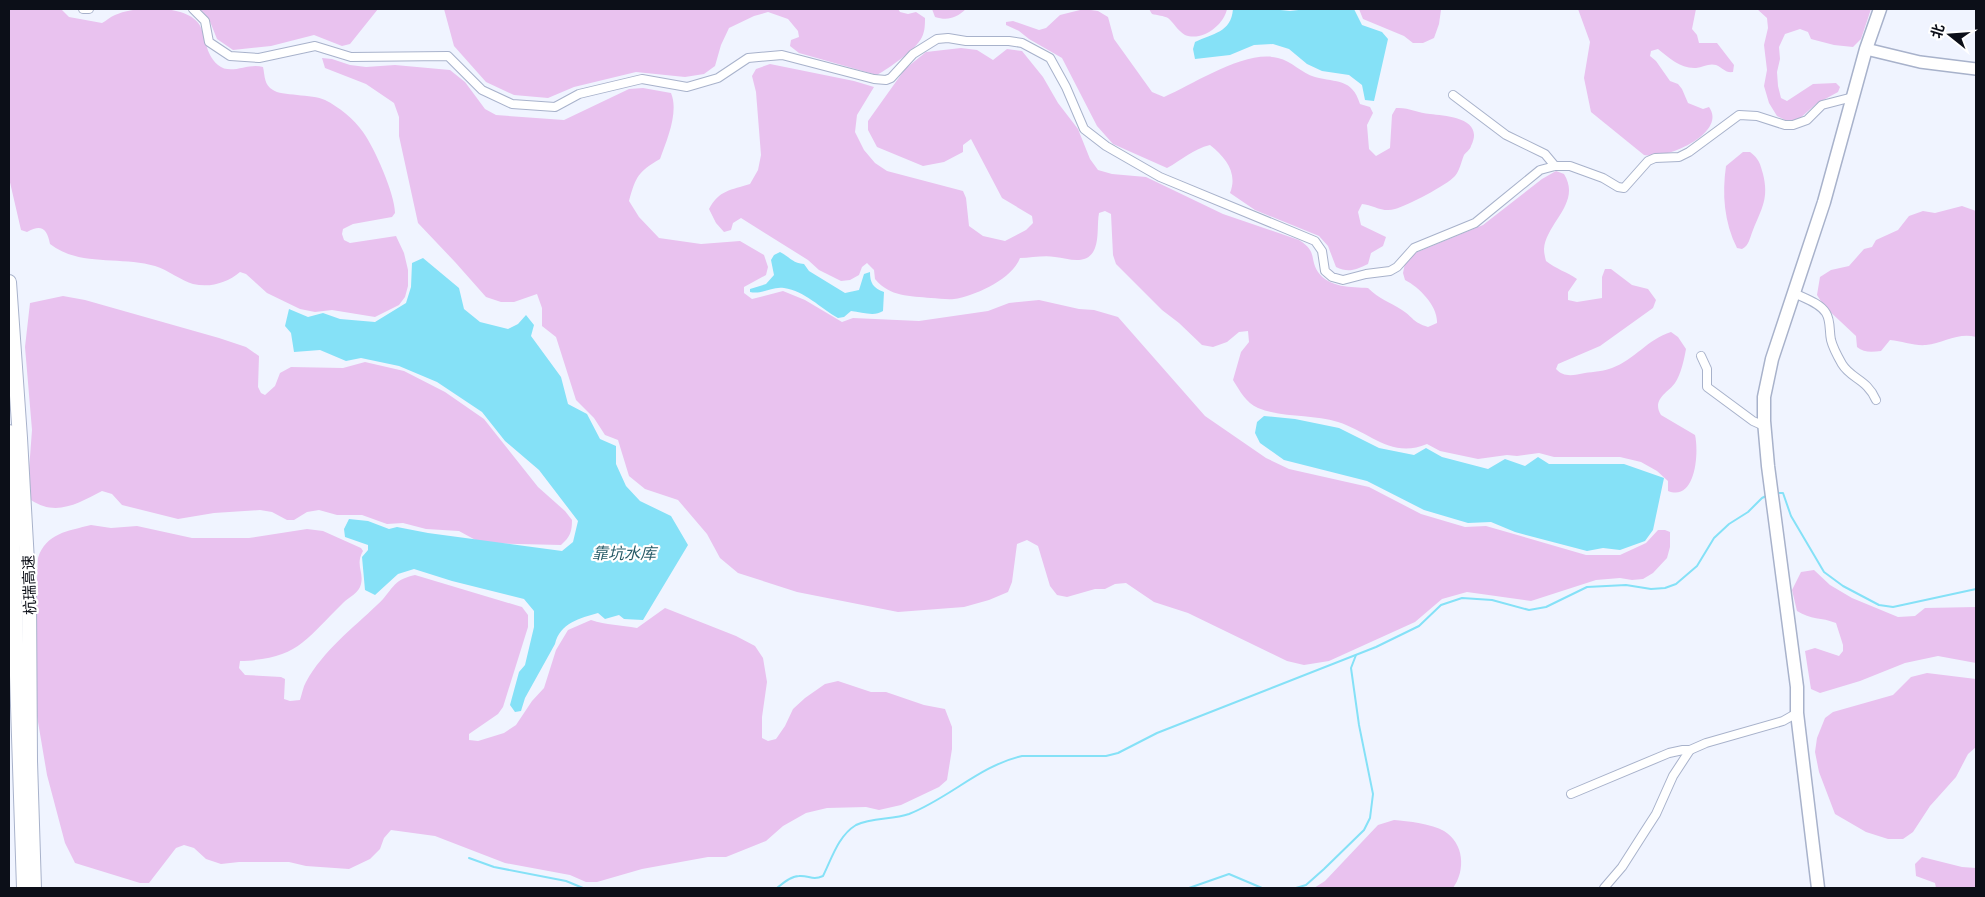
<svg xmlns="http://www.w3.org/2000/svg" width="1985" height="897" viewBox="0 0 1985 897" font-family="Literata,'Noto Sans SC',serif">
	<rect width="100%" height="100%" fill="#f0f4ff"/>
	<!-- green -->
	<g fill="#e9c2ef">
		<path d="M9 9H61L69 17 102 23C106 21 110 17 115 15 134 6 186 4 199 24 207 37 204 53 218 65 231 76 248 62 263 67 265 76 264 85 273 90 281 96 312 94 325 100 339 107 354 119 363 132 374 147 395 194 395 213L392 217 353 224 343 229 342 234 344 240 350 243 396 236 404 253 408 270V286L405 297 399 305 375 317 332 310 315 312 300 309 267 293 246 274 240 272C227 283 210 288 193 284 182 281 168 270 155 266 121 256 79 267 50 244 47 228 41 224 27 232L21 230 9 178Z"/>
		<polygon points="200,9 378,9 350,44 342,46 314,35 271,46 233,50 217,39 209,19"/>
		<path d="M444 9H898L900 12 908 14 916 12 925 18C925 24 925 31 922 37 916 50 889 68 877 75L799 53 790 46 791 40 799 37 798 31 788 19 768 12 754 16 729 28 721 45 715 66 704 74 685 77 636 72 574 87 548 98 514 95 486 82 454 46Z"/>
		<path d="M932 9H966C956 18 948 21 935 17Z"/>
		<path d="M1084 9 1098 11 1108 17 1114 39 1152 92 1164 97C1194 84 1246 49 1278 58 1292 61 1301 73 1315 77 1337 83 1352 78 1360 104L1370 107 1373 113 1367 125 1369 149 1376 156 1390 148 1392 115 1396 108C1408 107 1418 113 1430 114 1447 116 1485 118 1471 146 1470 150 1466 152 1464 155 1461 162 1460 170 1455 176 1447 185 1407 206 1395 209 1383 213 1373 205 1362 204L1358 212 1361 225 1386 237 1383 246 1371 253 1368 264C1356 270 1348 273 1336 267L1328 246 1319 236 1255 210 1230 193C1238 173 1226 158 1210 145 1193 149 1182 160 1167 168L1113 144 1097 126 1062 58 1029 39 1019 31 1006 25V22L1013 21 1039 30 1046 28 1060 15Z"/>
		<path d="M1149 9H1227C1224 25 1202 42 1185 35 1178 31 1174 23 1168 18 1164 16 1157 15 1152 14Z"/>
		<polygon points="1359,9 1441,9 1441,10 1439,24 1434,38 1423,43 1413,43 1404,36 1363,19"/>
		<path d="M1578 9H1696L1692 29 1697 35 1699 43H1717L1734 65 1733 72C1725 73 1723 68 1716 65 1709 63 1703 67 1696 68 1681 69 1669 58 1658 49L1651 51 1650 56 1656 61 1670 81 1678 84 1682 89 1688 103 1703 109 1709 107C1728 133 1665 161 1644 155L1591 112 1584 78 1590 42Z"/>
		<polygon points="1757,9 1871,9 1861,39 1853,47 1834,45 1811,39 1808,32 1800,29 1785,34 1779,47 1780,59 1777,72 1778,86 1781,98 1787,101 1813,84 1836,83 1840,87 1838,92 1816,104 1798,120 1785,120 1777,116 1769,103 1764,86 1767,70 1764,45 1768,28 1767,18"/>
		<path d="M961 48 977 50 993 60 1007 49 1022 51 1043 77 1058 103 1078 129 1090 159 1098 170 1112 174 1146 177 1223 214 1299 240C1318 252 1309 258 1318 272 1329 288 1352 287 1368 288 1379 299 1390 302 1402 310 1414 318 1412 322 1428 327L1437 323C1438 306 1419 287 1405 280L1403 273 1405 263 1415 253 1483 225 1542 179 1556 171 1564 174C1582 203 1546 223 1544 249 1544 253 1545 257 1546 261 1556 269 1567 272 1577 279L1568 292V300L1577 302 1602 298V277L1605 269H1611L1632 285 1648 289 1656 300 1653 308 1600 346 1558 364 1556 369C1564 378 1574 375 1585 373 1593 372 1604 371 1612 368 1634 360 1648 339 1671 332L1678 337 1686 349C1684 360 1681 374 1675 383 1669 392 1651 399 1661 415L1695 435C1699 452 1696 502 1668 491V481L1657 471 1641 462 1620 457H1554L1539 453 1517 456 1507 455 1478 459 1440 451 1427 444C1391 459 1370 432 1338 422 1312 414 1283 418 1258 408 1246 403 1240 391 1233 380L1241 352 1249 342 1248 331 1239 332 1227 342 1213 347 1202 345 1179 323 1162 310 1116 264 1113 255 1111 214 1105 211 1099 213C1097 224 1099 238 1095 248 1088 266 1070 259 1055 257 1044 255 1031 258 1020 258 1012 279 975 296 954 299 947 300 938 298 931 298 910 296 890 297 875 279L874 270 867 263 862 267 859 275 850 280 841 281 819 270 808 260 741 218 733 223 731 230 724 232 716 223 709 209C719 190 731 190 750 184L758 170 761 155 756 92 752 76 756 69 770 64 854 81 874 87 857 115 855 132 864 150 875 163 887 171 963 191 966 198 969 226 983 236 1005 241 1026 230 1033 223 1032 216 1002 198 971 139 963 145V152L944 162 923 166 877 147 868 130V121L905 69 926 52Z"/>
		<path d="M322 58 332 59 350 65 366 67 395 65 450 70 465 82 485 109 496 115 564 120 629 89 643 88 671 93C679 112 667 140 660 159 638 172 636 176 629 201L639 217 659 238 701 244 740 241 764 255 768 267 766 275 744 287V293L752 299 783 291 805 300 842 322 853 318 919 321 988 311 1009 303 1039 300 1079 309 1094 310 1118 317 1205 416 1266 458 1289 469 1369 487 1421 514 1465 527 1486 526 1586 555H1620L1646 543 1658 530H1665L1670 532V547L1667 558 1653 573 1643 579 1632 580 1620 578 1596 580 1531 601 1467 592 1442 599 1415 622 1329 661 1304 665 1287 661 1188 613 1154 602 1126 583 1115 584 1105 589H1095L1067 597 1057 595 1050 586 1038 546 1027 540 1017 544 1012 582 1008 592 989 600 964 607 898 612 797 592 738 573 720 558 707 534 678 500 645 489 629 476 618 440 605 435 594 418 576 400 556 337 542 326V308L537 294 514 302H501L486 297 455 262 418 223 399 136V117L394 103 366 84 325 68Z"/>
		<path d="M1743 152H1750C1759 159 1760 163 1763 174 1769 198 1762 208 1753 230 1750 237 1749 246 1742 249L1737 248C1724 222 1722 194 1726 166Z"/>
		<path d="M1962 206 1976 211V337C1959 332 1943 343 1926 345 1914 346 1902 341 1890 340L1881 351C1872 352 1864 353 1857 347L1856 336 1824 306 1817 295 1820 277 1831 270 1849 266 1864 249 1872 247 1876 240 1898 230 1909 216 1923 211 1935 213Z"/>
		<path d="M63 296 85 300 219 338 246 347 259 356 258 387 261 393 265 395 275 386 280 373 291 367 343 368 365 362 404 371 445 392 484 419 538 487 565 511 572 520C572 532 570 537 561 545L481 543 459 531 426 529 403 523 387 524 362 515H337L319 510 307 512 294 520H287L272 512 260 510 214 513 178 519 122 505 112 494 102 491C79 503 56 517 31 500L29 470 32 430 25 347 30 303Z"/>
		<path d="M91 525 111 528 137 526 192 538H249L307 529 323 531 361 548 363 551C355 565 364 572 361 584 359 593 349 597 343 603 305 640 298 659 240 661L239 668 245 675 281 677 285 679 284 699 290 701 300 700C302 694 303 687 306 682 323 651 353 628 377 605 393 591 391 580 415 575L522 607 528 615V627L503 707 498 714 469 734V740L478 741 504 733 516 725 532 701 544 688 556 650 568 630 591 620C606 625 621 625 637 628L665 608 736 636 755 646 763 658 767 682 762 717V738L768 741 776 739 785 726 793 709 805 698 825 684 838 681 871 692H886L924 705 945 709 952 727V749L947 780 939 787 901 805 879 810 866 807 827 808 806 813 783 826 766 841 726 857H708L642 869 597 882H586L570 875 505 863 435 836 391 830 384 838 380 849 370 859 349 869 306 866 289 862H239L221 864 206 859 194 848 184 845 176 848 149 883H140L75 863 65 843 47 775 37 716 34 644 38 558C46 533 68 531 91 525Z"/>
		<path d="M1814 570 1830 585 1852 598 1898 617 1915 616 1925 608 1976 607V663L1938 656 1905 663 1860 681 1820 693 1811 689 1805 651 1815 648 1839 656 1843 651V645L1836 623C1821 617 1811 620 1797 611L1792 590 1801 572Z"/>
		<polygon points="1927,673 1976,679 1976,747 1968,754 1956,777 1930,806 1913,832 1903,839 1888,839 1866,832 1835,814 1819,772 1815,752 1817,738 1825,718 1833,712 1893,695 1911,677"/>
		<path d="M1394 820C1408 821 1432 824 1444 831 1464 843 1466 870 1453 888H1314L1325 881 1378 825Z"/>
		<polygon points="1922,857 1962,867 1976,868 1976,888 1936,888 1935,883 1916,876 1915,864"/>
	</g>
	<!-- water -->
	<g fill="#85e1f7">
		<path d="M1233 9H1271L1290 11 1307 9H1354L1362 25 1382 32 1388 39 1374 101 1365 100 1362 85 1349 75 1322 71 1307 64 1289 49 1273 44 1254 45 1230 55 1195 59 1193 49 1195 42C1213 33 1231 33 1233 9Z"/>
		<path d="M780 252C790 257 792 263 804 264L809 271 845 293 859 290 864 274 870 272C870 283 873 288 884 292L883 311C874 317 862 312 851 311L844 317 838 318C820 308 805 291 784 288 772 286 762 295 750 292V289L766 284 774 275 771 260 774 255Z"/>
		<path d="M423 258 459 288 464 309 480 322 508 329 518 324 526 315 534 325 531 336 561 377 568 404 587 414 600 439 616 446V464L626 486 640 501 671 516 688 545 643 620 624 619 619 615 605 619 598 613C580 618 560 623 555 644L525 698 521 711 515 712 510 705 519 672 525 665 534 627V611L524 599 452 581 414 569 398 574 375 595 365 590 362 557 368 550V545L345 537 344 529 349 519 368 521 389 529 397 527 428 533 562 551 573 542 578 521 539 470 505 441 482 412 437 382 399 366 361 358 346 361 320 350 294 352 291 333 285 326 289 309 308 317 323 313 340 319 375 322 406 303 411 287 412 263Z"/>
		<polygon points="1264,416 1295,419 1339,428 1379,448 1414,455 1426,448 1442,457 1488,469 1505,459 1525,466 1538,457 1549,464 1624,464 1664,478 1653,530 1645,541 1620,550 1603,548 1587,551 1515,532 1491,522 1468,523 1424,510 1367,481 1284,460 1260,443 1255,433 1257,422"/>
	</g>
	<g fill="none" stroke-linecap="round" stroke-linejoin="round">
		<!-- stream -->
		<g stroke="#85e1f7" stroke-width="2">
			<polyline points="1775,493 1783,493 1791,516 1824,572 1843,586 1879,605 1893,607 1976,589"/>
			<polyline points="469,858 494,867 566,881 583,888"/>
			<polyline points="599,888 605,888"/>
			<path d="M777 888C783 883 791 876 799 876 809 875 812 881 823 876 832 858 838 836 856 825 872 817 892 820 909 814 948 799 981 765 1022 756H1106L1118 753 1157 733 1376 647 1419 626 1441 605 1462 598 1492 600 1529 610 1546 607 1587 587 1626 585 1651 589 1665 588 1676 584 1697 566 1714 538 1729 524 1748 512 1762 498 1766 496"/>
			<polyline points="1189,888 1229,874 1262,888"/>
			<polyline points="1296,888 1306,885 1324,869 1364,830 1370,818 1373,794 1359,725 1351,668 1356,655"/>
		</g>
		<defs>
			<g id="street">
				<polyline points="83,9 89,9"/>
				<polyline points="193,9 205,21 209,42 230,56 259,58 315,46 351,57 448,56 482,90 512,104 555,107 579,94 642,79 687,87 718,78 748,58 782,55 874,79 886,80 891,78 913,54 937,39 948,38 966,41 1009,41 1022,43 1050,58 1066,87 1084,129 1106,146 1160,177 1315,241 1322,251 1325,271 1332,277 1343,280 1366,274 1390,271 1397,267 1414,248 1475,223 1540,170 1555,166 1570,166 1603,178 1618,187 1624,188 1648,161 1655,158 1679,157 1689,152 1739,115 1757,116 1785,125 1793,125 1807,120 1822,105 1853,97"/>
				<polyline points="1453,95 1506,135 1545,154 1555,166"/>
				<path d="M1794 293C1804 298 1820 303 1826 313 1831 321 1829 331 1831 340 1833 348 1838 357 1842 364 1851 379 1867 379 1876 400"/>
				<polyline points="1701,356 1707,369 1707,387 1753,421 1764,426"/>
				<polyline points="1571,794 1669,753 1683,750 1690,750"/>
				<polyline points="1604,888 1622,867 1645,831 1656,814 1673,776 1690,750 1706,743 1783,721 1797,713"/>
			</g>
			<polyline id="secondary" points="1866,49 1920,62 1976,69"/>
			<polyline id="primary" points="1818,888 1797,713 1797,687 1768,466 1764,421 1764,397 1772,359 1824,202 1866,49 1880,9"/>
			<g id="highway">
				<polyline points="9,282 20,438 29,597 30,761 34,888"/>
				<polyline points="9,432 24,888"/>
			</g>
		</defs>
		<!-- street casing -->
		<use href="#street" stroke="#a8b2cb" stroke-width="10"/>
		<!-- secondary casing -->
		<use href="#secondary" stroke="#a8b2cb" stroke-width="14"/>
		<!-- primary casing -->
		<use href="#primary" stroke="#a8b2cb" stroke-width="15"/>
		<!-- highway casing -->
		<use href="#highway" stroke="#a8b2cb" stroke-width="16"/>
		<!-- street -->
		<use href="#street" stroke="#fff" stroke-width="8"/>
		<!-- secondary -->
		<use href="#secondary" stroke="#fff" stroke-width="11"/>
		<!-- primary -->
		<use href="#primary" stroke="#fff" stroke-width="12"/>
		<!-- highway -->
		<use href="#highway" stroke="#fff" stroke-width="14"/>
	</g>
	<g text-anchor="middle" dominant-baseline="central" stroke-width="4.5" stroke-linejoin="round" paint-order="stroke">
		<!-- street labels -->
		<g font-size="15" fill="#0c0f18" stroke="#fff">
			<text transform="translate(28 585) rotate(-92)">杭瑞高速</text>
		</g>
		<!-- water labels -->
		<g font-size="16" font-style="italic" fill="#275b67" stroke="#fff">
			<text x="624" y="552">靠坑水库</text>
		</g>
	</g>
	<!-- border -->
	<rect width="1985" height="897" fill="none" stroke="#0c0f18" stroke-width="20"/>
	<!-- north arrow -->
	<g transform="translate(1950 35) rotate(287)" stroke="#ffffff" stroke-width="4" paint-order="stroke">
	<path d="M0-4L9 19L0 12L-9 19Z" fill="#0c0f18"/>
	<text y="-8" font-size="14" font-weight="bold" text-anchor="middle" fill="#0c0f18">北</text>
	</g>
</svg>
